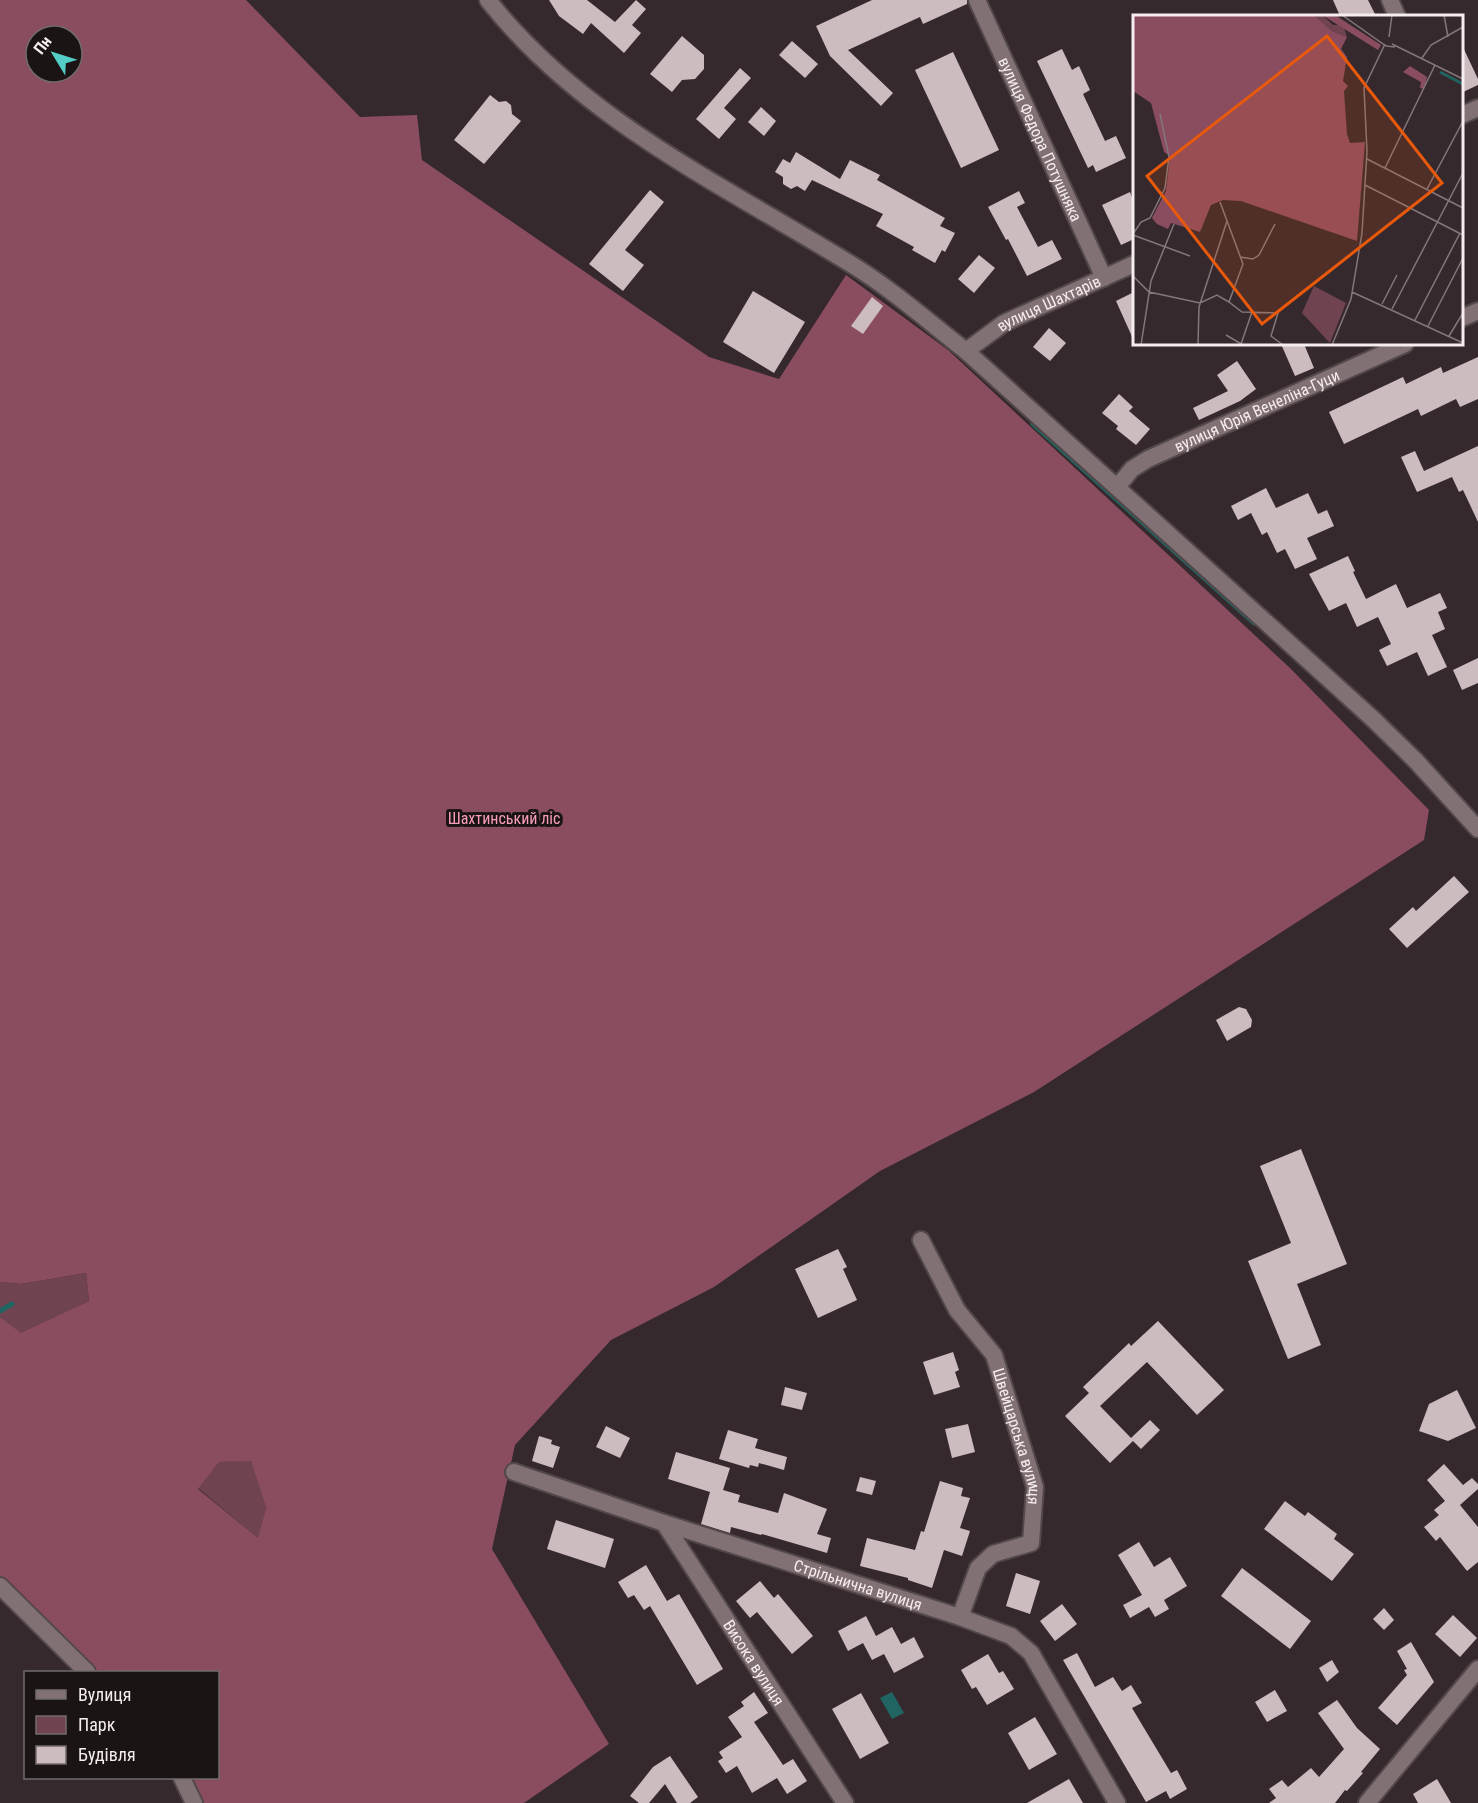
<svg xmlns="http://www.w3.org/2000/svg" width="1478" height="1803" viewBox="0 0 1478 1803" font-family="'Roboto Condensed',sans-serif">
	<rect width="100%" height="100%" fill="#36292d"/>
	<!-- green -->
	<g fill="#704350">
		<polygon points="86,1273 89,1301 21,1334 0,1317 0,1282 21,1284"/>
		<polygon points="251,1460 266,1508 259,1539 198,1488 219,1462"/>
	</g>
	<!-- forest -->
	<path fill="#8a4d60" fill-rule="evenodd" d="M0 0H246L360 117 417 115 422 160 709 357 779 379 846 275 948 350 1290 668 1429 810 1424 840 1034 1092 880 1171 714 1287 611 1340 515 1445 492 1549 609 1744 524 1803H202L190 1778H218V1672H95L0 1578V1317L21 1333 89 1301 86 1273 21 1284 0 1282ZM36 36H72V72H36ZM251 1461 266 1508 258 1538 198 1489 219 1462Z"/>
	<!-- water -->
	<polygon fill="#206561" points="892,1692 904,1713 892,1719 880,1698"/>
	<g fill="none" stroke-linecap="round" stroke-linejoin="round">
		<!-- stream -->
		<g stroke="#206561" stroke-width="5">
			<polyline points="1033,424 1254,623"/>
			<polyline points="0,1311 12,1304"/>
		</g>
	</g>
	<!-- building -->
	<g fill="#ccbbbf">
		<polygon points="549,0 587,0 615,22 636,0 646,9 632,25 641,33 624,53 591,23 583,34 559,16"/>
		<polygon points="872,0 967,0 967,4 923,24 920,17 848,50 893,93 881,106 830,56 816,26"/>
		<polygon points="1333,0 1368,0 1376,16 1340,16"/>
		<polygon points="682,36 704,55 704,69 695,79 682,80 672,92 650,74"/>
		<polygon points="792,41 818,64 805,78 779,55"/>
		<polygon points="1461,43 1478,79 1478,85 1461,93"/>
		<polygon points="1062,49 1072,70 1079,66 1090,90 1083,94 1105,141 1116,136 1126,158 1096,172 1093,165 1088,168 1037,61"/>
		<polygon points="953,52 999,150 961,168 915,70"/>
		<polygon points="740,68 751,78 724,108 736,119 719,139 696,119"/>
		<polygon points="490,95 499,102 506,101 511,105 512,114 521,121 484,164 454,140"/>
		<polygon points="761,107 776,121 764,136 748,122"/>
		<polygon points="796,152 840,179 850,160 880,175 877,180 945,218 940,226 955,233 945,252 942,250 935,263 912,250 914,247 876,226 883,214 812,180 805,191 797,186 791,189 783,184 783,177 775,172 783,159 790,163"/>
		<polygon points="650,190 664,202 625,250 644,265 623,291 589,264"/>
		<polygon points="1019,191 1025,203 1017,207 1038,247 1052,240 1062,259 1027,276 1008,239 1006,240 988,207"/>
		<polygon points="1130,192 1134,203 1134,239 1121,245 1102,205"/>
		<polygon points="979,255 995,268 974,293 958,279"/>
		<polygon points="753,291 805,322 774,373 723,342"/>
		<polygon points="1134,292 1134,341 1116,301"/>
		<polygon points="872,297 883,306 863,334 851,326"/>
		<polygon points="1049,328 1066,343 1050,361 1033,347"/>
		<polygon points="1281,344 1304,344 1314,368 1295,376"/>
		<polygon points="1478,357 1478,399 1460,407 1456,399 1421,416 1418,409 1344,444 1329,412 1403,377 1406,384 1441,367 1443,373"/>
		<polygon points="1237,361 1256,389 1240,401 1199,420 1193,408 1228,391 1217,375"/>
		<polygon points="1119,394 1133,407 1129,411 1150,429 1136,445 1116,429 1118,426 1102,413"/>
		<polygon points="1478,446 1478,522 1463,490 1459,492 1452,477 1417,492 1401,457 1415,451 1424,471"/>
		<polygon points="1266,488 1276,508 1308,493 1318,514 1327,510 1334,526 1307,538 1317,559 1295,569 1285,549 1277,553 1267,532 1262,535 1251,513 1238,520 1231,506"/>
		<polygon points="1348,556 1355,571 1353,572 1366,599 1396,584 1407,608 1440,593 1447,608 1438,612 1445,629 1432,635 1447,667 1428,676 1417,652 1387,666 1379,650 1391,644 1378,617 1357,627 1346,603 1329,611 1309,574"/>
		<polygon points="1478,658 1478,683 1462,690 1453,670"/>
		<polygon points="1454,876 1469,892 1407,948 1389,929 1413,907 1416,911"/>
		<polygon points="1239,1007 1246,1009 1252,1020 1251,1027 1227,1041 1216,1020"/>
		<polygon points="1301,1149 1347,1264 1297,1284 1321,1345 1288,1359 1248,1261 1291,1243 1260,1166"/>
		<polygon points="838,1249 847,1267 843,1269 857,1300 818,1318 795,1269"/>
		<polygon points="1158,1321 1224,1390 1197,1415 1147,1362 1100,1406 1131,1438 1150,1420 1160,1430 1141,1449 1133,1441 1110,1463 1065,1416 1089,1393 1083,1387 1129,1343 1131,1346"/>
		<polygon points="953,1352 959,1370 955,1372 960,1387 934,1395 923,1362"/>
		<polygon points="785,1387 807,1393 802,1410 781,1405"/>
		<polygon points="1457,1390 1476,1428 1448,1441 1419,1431 1429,1404"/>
		<polygon points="968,1424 975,1452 952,1458 945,1429"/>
		<polygon points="606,1426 630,1438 620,1458 596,1447"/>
		<polygon points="728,1430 758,1439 755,1448 787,1457 784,1470 759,1463 758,1467 750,1465 749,1468 719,1459"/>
		<polygon points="539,1436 552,1440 551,1444 560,1447 553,1468 532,1461"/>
		<polygon points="676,1452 730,1468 723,1490 740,1495 738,1502 778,1513 784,1493 827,1509 817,1534 831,1538 827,1553 762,1534 761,1535 731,1527 730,1533 701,1524 710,1492 668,1479"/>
		<polygon points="1444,1464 1463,1485 1472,1478 1478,1484 1478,1489 1460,1505 1478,1527 1478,1562 1467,1571 1440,1537 1436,1541 1424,1527 1439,1515 1434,1510 1445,1501 1427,1480"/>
		<polygon points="860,1477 876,1481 872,1495 856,1491"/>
		<polygon points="940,1481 963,1488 961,1496 970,1498 960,1528 970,1531 962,1556 944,1550 932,1588 908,1580 908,1578 860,1566 867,1538 915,1550 921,1531 924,1532"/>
		<polygon points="1285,1501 1305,1516 1308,1512 1337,1534 1334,1539 1354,1554 1332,1581 1264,1529"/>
		<polygon points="556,1520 614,1539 605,1568 547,1549"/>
		<polygon points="1139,1542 1154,1567 1170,1557 1187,1586 1164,1600 1169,1609 1155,1617 1149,1607 1130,1618 1123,1605 1142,1595 1118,1555"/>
		<polygon points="646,1565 667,1601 679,1594 723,1669 697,1685 650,1606 644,1610 634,1595 628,1598 618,1582"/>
		<polygon points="1242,1568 1311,1621 1290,1649 1221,1596"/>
		<polygon points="1016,1573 1040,1581 1030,1614 1006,1606"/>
		<polygon points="760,1581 774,1598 778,1594 813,1636 792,1654 757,1612 750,1618 736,1601"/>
		<polygon points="1062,1604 1077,1624 1055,1641 1040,1621"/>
		<polygon points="1384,1608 1394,1620 1384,1630 1373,1619"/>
		<polygon points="1453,1615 1477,1638 1460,1657 1435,1634"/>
		<polygon points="866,1616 876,1636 892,1627 901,1644 914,1637 924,1657 894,1673 884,1654 872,1660 863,1643 848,1651 838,1631"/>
		<polygon points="1411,1642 1434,1682 1397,1725 1378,1708 1407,1675 1404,1670 1407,1669 1397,1651"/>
		<polygon points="1077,1653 1095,1687 1113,1677 1122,1691 1131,1685 1142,1703 1132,1708 1171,1773 1177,1770 1187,1789 1170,1799 1166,1791 1146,1802 1063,1660"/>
		<polygon points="988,1654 999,1673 1003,1671 1014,1689 987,1705 976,1687 972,1689 961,1670"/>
		<polygon points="1332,1660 1339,1672 1327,1682 1319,1668"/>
		<polygon points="1275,1690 1287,1711 1267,1722 1255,1702"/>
		<polygon points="754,1692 768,1713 754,1722 783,1765 793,1759 807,1781 787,1794 777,1778 752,1793 737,1766 726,1773 718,1761 723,1758 719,1752 742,1737 728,1717 744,1706 741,1702"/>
		<polygon points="861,1693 889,1743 860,1759 832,1709"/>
		<polygon points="1337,1700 1357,1728 1380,1749 1361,1772 1363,1773 1347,1791 1345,1790 1335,1803 1269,1803 1276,1798 1269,1789 1282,1780 1288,1787 1311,1768 1319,1777 1344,1749 1318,1713"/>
		<polygon points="1035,1717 1057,1754 1029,1770 1008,1733"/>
		<polygon points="670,1756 698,1797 690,1803 677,1803 665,1784 649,1803 639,1803 630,1796 653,1767"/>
		<polygon points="1069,1779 1083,1803 1027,1803"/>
		<polygon points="1437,1779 1451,1803 1418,1803 1413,1794"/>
	</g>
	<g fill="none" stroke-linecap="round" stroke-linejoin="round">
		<defs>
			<g id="minor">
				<path id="s1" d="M977 0 1104 278"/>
				<polyline points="1390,0 1397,16"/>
				<polyline points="1462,115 1478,108"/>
				<polyline points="1462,318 1478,311"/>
				<path id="s2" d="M966 351 1004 323 1134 264"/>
				<path id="s3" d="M1118 486 1132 469 1148 459 1405 344"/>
				<path id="s4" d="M921 1240 957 1310 994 1355 1035 1487 1031 1543 993 1554 978 1568 960 1617"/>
				<path id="s5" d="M514 1472 664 1523 960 1617 1011 1636 1031 1653 1117 1803"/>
				<path id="s6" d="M664 1523 845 1803"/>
				<polyline points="0,1586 87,1672"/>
				<polyline points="182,1778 194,1803"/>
				<polyline points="1367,1803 1478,1669"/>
			</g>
			<path id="tertiary" d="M488 0C582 120 727 187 854 266 894 291 929 322 966 351L1373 719 1416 761 1478 829"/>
		</defs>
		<!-- minor casing -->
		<use href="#minor" stroke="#524749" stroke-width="20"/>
		<!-- tertiary casing -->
		<use href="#tertiary" stroke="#524749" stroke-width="20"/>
		<!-- minor -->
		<use href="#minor" stroke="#817175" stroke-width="16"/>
		<!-- tertiary -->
		<use href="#tertiary" stroke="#817175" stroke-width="16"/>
	</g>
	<g text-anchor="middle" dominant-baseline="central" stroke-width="6" stroke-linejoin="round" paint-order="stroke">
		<!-- street labels -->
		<g font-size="16" fill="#f6edef" stroke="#1a1415">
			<text stroke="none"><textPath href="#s1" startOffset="153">вулиця Федора Потушняка</textPath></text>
			<text stroke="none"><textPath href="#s2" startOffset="96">вулиця Шахтарів</textPath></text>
			<text stroke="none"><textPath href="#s3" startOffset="160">вулиця Юрія Венеліна-Гуци</textPath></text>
			<text stroke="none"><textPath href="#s4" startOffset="222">Швейцарська вулиця</textPath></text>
			<text stroke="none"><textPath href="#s5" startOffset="362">Стрільнична вулиця</textPath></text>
			<text stroke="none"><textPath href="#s6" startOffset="166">Висока вулиця</textPath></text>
		</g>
		<!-- park labels -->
		<g font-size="16" fill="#fa9eba" stroke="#1a1415">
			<text x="504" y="818">Шахтинський ліс</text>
		</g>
	</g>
	<!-- overview -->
	<g transform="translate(1133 15)">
		<rect width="330" height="330" fill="#36292d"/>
		<path d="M181 0H189L200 10H210L214 22 199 16ZM181 271 213 288 197 328 169 298Z" fill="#704350"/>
		<path d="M0 0H181L199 16 214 22 208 34 214 42 210 66 215 71 211 76 214 119 217 128 232 127 224 226 108 186 90 185 78 190 67 217 38 208 35 214 24 209 19 203 33 176 37 141 31 137 18 88 0 76ZM189 0H202L248 30 245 35ZM277 51 294 62 291 74 287 73 288 67 270 57Z" fill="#8a4d60"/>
		<path fill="none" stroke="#206561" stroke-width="3" d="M307 57 330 69"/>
		<path fill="none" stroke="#83777b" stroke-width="1.5" d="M209 0 253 31 262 32M311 0 315 22M256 22 259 0M259 29 330 64M289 43 298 30 330 12M234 144 330 193M252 153 302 50M232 170 330 220M294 174 330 106M87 187 110 249 96 287 109 297 145 298 138 321 150 330M0 219 8 207 17 203 32 173 36 142 27 99M0 220 57 241M107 242 120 244 126 240 142 209M0 261 16 277 67 288 84 280 96 287M219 277 330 328M249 289 264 260M259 294 330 158M282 305 327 218M295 311 330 243M93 320 110 330M316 321 330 298M108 329 119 297M8 330 18 266 41 209M65 330 66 292 94 206M199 330 218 284 229 218 234 136 231 73 252 29"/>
		<path fill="#e8590c" fill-opacity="0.15" stroke="#e8590c" stroke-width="3" d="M194 21 309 168 129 309 14 161Z"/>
		<rect width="330" height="330" fill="none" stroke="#f6edef" stroke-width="3"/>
	</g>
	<!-- legend -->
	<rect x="24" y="1671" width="195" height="108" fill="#1a1415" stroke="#726b6c" stroke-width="1.5"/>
	<rect x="36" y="1690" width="30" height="9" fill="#817175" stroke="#726b6c" stroke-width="1.5"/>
	<text x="78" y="1701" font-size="18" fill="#f6edef">Вулиця</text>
	<rect x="36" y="1716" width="30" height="18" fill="#704350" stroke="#726b6c" stroke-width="1.5"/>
	<text x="78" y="1731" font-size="18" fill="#f6edef">Парк</text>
	<rect x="36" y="1746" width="30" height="18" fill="#ccbbbf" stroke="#726b6c" stroke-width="1.5"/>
	<text x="78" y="1761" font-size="18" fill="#f6edef">Будівля</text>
	<!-- north arrow -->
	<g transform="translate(54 54) rotate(308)"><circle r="28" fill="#1a1415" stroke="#726b6c" stroke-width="1.5"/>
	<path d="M0-4.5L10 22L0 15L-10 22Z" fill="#54cdc7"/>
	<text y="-9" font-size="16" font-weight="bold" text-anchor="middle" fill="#f6edef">Пн</text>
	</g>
</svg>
